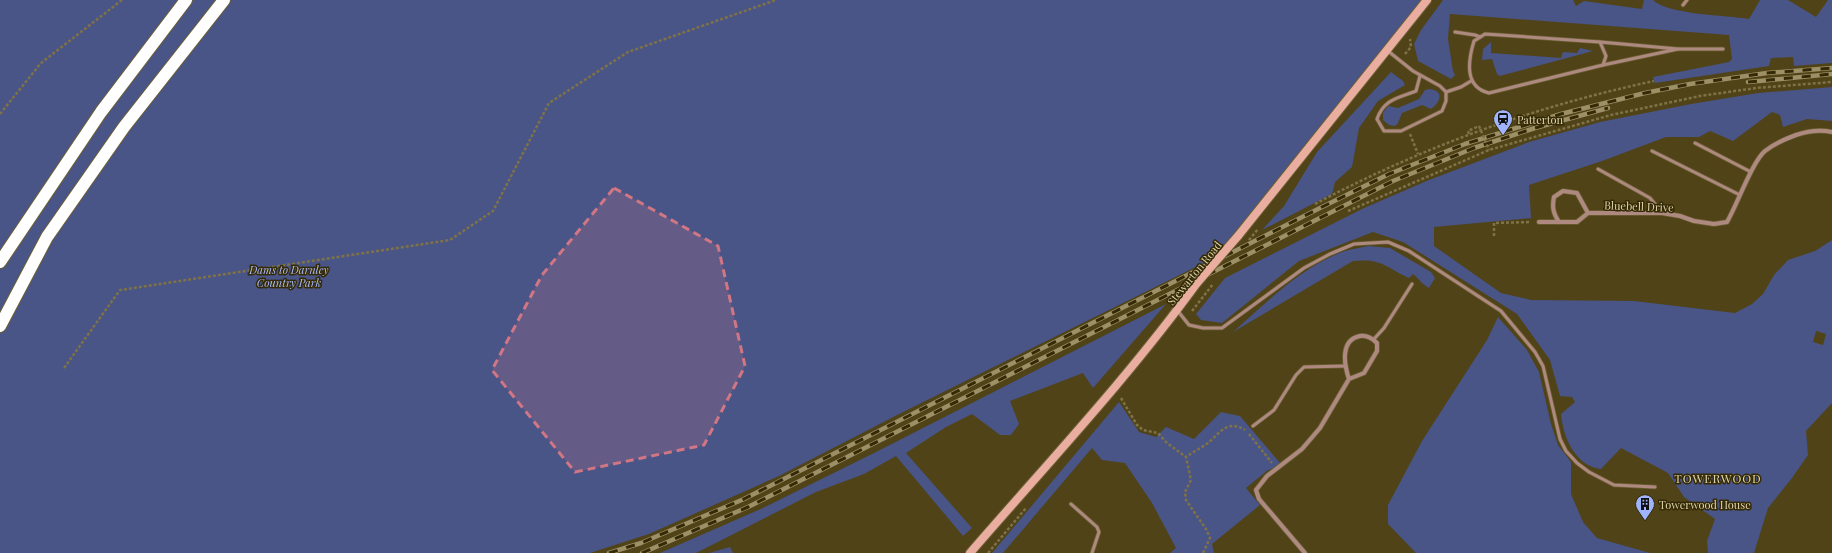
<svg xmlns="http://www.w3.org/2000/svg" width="1832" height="553" viewBox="0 0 1832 553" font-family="'Playfair Display',serif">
	<rect width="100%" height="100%" fill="#504317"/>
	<!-- green -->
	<g fill="#495487" fill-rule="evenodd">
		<polygon points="0,0 1428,0 1224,253 903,412 779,476 649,534 590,553 0,553"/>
		<path d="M1443 0H1573L1576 6 1584 1 1642 9 1644 0H1653C1669 15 1726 15 1749 19L1760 0H1788L1816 17 1828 0H1832V63L1794 66 1793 57 1771 58 1769 66 1655 83 1653 77 1729 62 1732 59 1729 35 1450 14 1448 39 1453 71 1455 75 1451 79 1418 61 1414 44 1421 30Z"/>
		<polygon points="1491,42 1491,53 1561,58 1563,52 1577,53 1580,48 1593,51 1500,76 1497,74 1492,59 1482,60 1483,49"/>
		<polygon points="1391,72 1403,81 1405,85 1378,101 1359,128 1352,167 1335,182 1332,194 1262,230 1284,206 1317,152"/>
		<path d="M1832 87V121L1807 119 1783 127 1780 115 1772 112 1733 141 1710 131 1699 137H1666L1602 161 1529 185 1531 218 1434 227V246L1501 293 1531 300 1634 301 1735 313 1752 304 1763 294 1774 275 1788 260 1815 251 1832 240V403L1806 431 1808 455 1792 478 1768 508 1754 553H1708L1707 541 1715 519 1684 497 1668 473 1621 448 1601 469C1575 466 1563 437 1561 414L1575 402 1572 397 1560 396 1550 360 1517 314 1403 242 1373 232 1299 261 1222 323 1201 320 1196 314 1225 278 1364 208 1429 180 1529 142 1600 122 1691 104 1758 93ZM1816 331 1826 334 1823 345 1813 342Z"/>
		<path d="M1430 89C1445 91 1440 103 1431 109L1422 105 1402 113 1398 123 1395 126 1389 125 1383 120V113L1388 106 1398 108 1419 99 1425 90Z"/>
		<path d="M1369 246 1390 248 1431 272 1435 278 1429 288C1422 284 1419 279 1413 274L1409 278C1385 267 1382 258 1353 261L1233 332C1266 303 1300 268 1342 252 1350 249 1360 248 1369 246Z"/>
		<polygon points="1166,304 1093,388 1083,373 1010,401 1019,424 1011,435 1000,435 972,414 946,427 906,453 972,528 963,536 896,456 864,474 816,492 696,553 660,553 763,508 876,452"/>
		<polygon points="1498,317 1527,350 1539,372 1551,424 1558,445 1571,462 1571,494 1583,522 1597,538 1650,553 1416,553 1388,524 1388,505 1422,441 1487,340"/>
		<polygon points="1119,402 1139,432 1156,437 1166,427 1194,439 1221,412 1240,416 1280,463 1272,469 1268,470 1246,488 1260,505 1212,544 1214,553 1170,553 1176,548 1152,503 1125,463 1102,460 1092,448 1003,553 992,553"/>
		<polygon points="730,547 733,553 709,553"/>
	</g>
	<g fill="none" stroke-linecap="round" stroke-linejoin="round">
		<defs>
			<g id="lane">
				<polyline points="1683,5 1687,0"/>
				<polyline points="1455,32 1475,35 1480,37"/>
				<path d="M1485 34 1600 42 1606 56 1603 65 1489 93C1464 87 1468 61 1474 41Z"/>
				<polyline points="1600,42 1678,49 1603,65"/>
				<polyline points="1678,49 1723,49"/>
				<path d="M1388 51 1413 71 1440 86 1446 92V101L1442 111 1401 131H1384L1377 119C1384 99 1398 98 1416 91L1420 76"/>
				<polyline points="1446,92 1461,87 1471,81"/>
				<polyline points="1695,143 1751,172"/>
				<polyline points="1652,151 1740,195"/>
				<polyline points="1598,169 1650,198 1662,213"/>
				<polyline points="1177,310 1189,325 1203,328 1222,328 1304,268 1330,254 1354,244 1388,242 1409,251 1501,311 1535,352 1543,366 1560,439 1566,451 1577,463 1589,472 1614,485 1655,487"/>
				<polyline points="1374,339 1384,328 1412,284"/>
				<polyline points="1253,426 1274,410 1296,375 1304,367 1346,366"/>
				<polyline points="1071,504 1097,527 1099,532 1092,553"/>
			</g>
			<g id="street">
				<path d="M1588 213 1577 193 1563 191 1554 197C1552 207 1553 213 1559 222H1577L1588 213H1662L1680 216 1694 221 1714 224 1727 222C1737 205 1752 162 1765 151 1774 144 1785 139 1796 135 1808 131 1819 129 1832 132"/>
				<polyline points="1539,222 1559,222"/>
				<path d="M1305 553 1259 499 1256 490 1267 476 1302 449 1320 428 1349 379 1364 373 1377 351V343C1372 338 1367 335 1360 336 1340 340 1344 364 1349 379"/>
			</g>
			<g id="secondary">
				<polyline points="1238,236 1427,0"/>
				<path d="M970 553C1047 464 1128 378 1197 283"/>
			</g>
			<g id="highway">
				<polyline points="0,262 101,112 186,0"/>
				<polyline points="0,326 47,237 124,127 224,0"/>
			</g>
		</defs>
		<!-- lane casing -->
		<use href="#lane" stroke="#6d6035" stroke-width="4.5"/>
		<!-- street casing -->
		<use href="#street" stroke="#6d6035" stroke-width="5.5"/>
		<!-- secondary casing -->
		<use href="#secondary" stroke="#6d6035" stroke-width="10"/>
		<!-- highway casing -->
		<use href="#highway" stroke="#6d6035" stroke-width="14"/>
		<!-- path -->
		<g stroke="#7e7247" stroke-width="2.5" stroke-dasharray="3 2" stroke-linecap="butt">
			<polyline points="1405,54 1411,47 1410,39"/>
			<polyline points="0,114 41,63 122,0"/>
			<polyline points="1410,134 1418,154"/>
			<polyline points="1469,134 1468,131 1479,126"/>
			<path d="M1315 204C1425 146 1533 107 1654 81"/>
			<polyline points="1348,211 1489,150 1611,115 1700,96 1756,88 1832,82"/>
			<polyline points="1494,236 1494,223 1531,222"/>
			<polyline points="1192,311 1213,284"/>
			<polyline points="64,368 120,290 450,240 493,211 549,103 628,52 776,0"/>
			<polyline points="1121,398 1137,425 1143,430 1158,433 1167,443 1186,457"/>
			<polyline points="1249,434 1272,463"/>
			<polyline points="988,553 1026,508"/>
			<path d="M1203 553 1210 538 1206 529 1186 500 1185 492 1191 480 1186 457C1193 452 1201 448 1208 443 1220 433 1227 419 1245 430"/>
		</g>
		<!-- lane -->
		<use href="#lane" stroke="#ae8980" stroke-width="3"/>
		<!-- street -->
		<use href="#street" stroke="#ae8980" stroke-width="4"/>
		<!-- secondary -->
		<use href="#secondary" stroke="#eaaea1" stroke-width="8"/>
		<!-- highway -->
		<use href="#highway" stroke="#fff" stroke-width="12"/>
		<defs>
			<g id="rail">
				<polyline points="1748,82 1832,74"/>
				<polyline points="609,553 641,543 744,499 1320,208 1389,174 1465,144 1561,114 1645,93 1690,84 1767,73 1832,68"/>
				<polyline points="642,553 748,507 1393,181 1474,148 1535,128 1608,108"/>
			</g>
		</defs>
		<!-- rail casing -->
		<use href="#rail" stroke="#9d9067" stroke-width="4.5"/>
		<!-- rail -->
		<use href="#rail" stroke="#342a05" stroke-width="3" stroke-dasharray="9" stroke-linecap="butt"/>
		<defs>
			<polyline id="secondary-bridge" points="1197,283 1238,236"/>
		</defs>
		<!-- secondary-bridge casing -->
		<use href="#secondary-bridge" stroke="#6d6035" stroke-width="10" stroke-linecap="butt"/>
		<!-- path-bridge -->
		<g stroke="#7e7247" stroke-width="2.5" stroke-dasharray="3 2" stroke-linecap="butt">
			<polyline points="1479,126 1489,150"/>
			<polyline points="1249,240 1258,229"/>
		</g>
		<!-- secondary-bridge -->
		<use href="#secondary-bridge" stroke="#eaaea1" stroke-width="8"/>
	</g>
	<!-- marked area -->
	<path fill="#d07684" fill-opacity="0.2" stroke="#d07684" stroke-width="3" stroke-dasharray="8 5" stroke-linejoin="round" d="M614 188 718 246 745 366 704 445 575 472 492 370 542 275Z"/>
	<!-- icons -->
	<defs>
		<symbol id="station-pin" viewBox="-11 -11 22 30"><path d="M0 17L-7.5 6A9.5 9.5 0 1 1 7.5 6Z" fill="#a0b3fd" stroke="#342a05"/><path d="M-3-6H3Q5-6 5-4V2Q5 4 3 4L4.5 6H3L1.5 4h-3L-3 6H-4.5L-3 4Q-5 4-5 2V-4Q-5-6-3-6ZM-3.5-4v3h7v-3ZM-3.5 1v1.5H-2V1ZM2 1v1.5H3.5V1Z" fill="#111"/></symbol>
		<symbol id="building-pin" viewBox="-11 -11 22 30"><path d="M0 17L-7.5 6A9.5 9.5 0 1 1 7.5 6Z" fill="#a0b3fd" stroke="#342a05"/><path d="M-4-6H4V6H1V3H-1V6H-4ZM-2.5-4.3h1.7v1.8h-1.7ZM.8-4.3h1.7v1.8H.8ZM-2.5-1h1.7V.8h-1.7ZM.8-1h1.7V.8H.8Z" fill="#111"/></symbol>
	</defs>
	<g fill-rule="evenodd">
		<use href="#station-pin" x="1492" y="108" width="22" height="30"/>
		<use href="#building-pin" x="1634" y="493" width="22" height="30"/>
	</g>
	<g text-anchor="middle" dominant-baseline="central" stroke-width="3" stroke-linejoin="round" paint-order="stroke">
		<!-- poi labels -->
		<g font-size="11" fill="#dfd3ac" stroke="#342a05" text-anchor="start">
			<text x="1517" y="119">Patterton</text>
			<text x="1659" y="504">Towerwood House</text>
		</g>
		<!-- street labels -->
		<g font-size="11" fill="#dfd3ac" stroke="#342a05">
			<text transform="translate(1639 206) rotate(2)">Bluebell Drive</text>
			<text transform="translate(1194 273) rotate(-51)">Stewarton Road</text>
		</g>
		<!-- park labels -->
		<g font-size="11" font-style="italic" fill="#abbcff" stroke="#342a05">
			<text x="289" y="269">Dams to Darnley<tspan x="289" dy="13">Country Park</tspan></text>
		</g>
		<!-- neighbourhood labels -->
		<g font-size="12" letter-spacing="1" fill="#dfd3ac" stroke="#342a05">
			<text x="1718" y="478">TOWERWOOD</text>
		</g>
	</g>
</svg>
